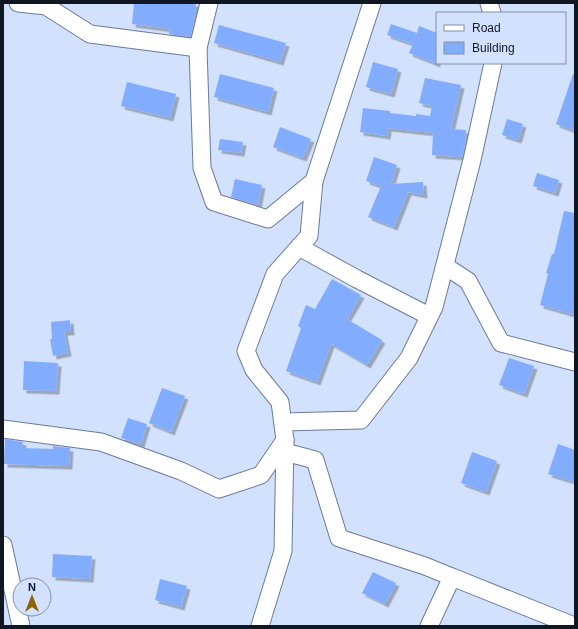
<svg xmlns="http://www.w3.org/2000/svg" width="578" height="629" viewBox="0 0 578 629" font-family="Arial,sans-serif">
	<defs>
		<filter id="shadow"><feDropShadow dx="3.5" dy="3.5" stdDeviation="0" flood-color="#0004"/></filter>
	</defs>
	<rect width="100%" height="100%" fill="#d2e1fe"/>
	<!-- building -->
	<g fill="#82adff" filter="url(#shadow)">
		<polygon points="134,3 196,3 193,27 190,37 169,34 170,29 132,24"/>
		<polygon points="391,24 417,33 419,26 437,33 437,64 409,53 413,44 387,35"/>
		<polygon points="219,25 286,43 280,62 214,43"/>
		<polygon points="373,62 398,69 391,94 366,87"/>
		<polygon points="220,74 274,88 268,112 214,97"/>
		<polygon points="573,74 575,75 575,131 556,124"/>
		<polygon points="425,78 461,85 451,129 466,130 465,144 462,157 432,155 433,133 388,128 387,136 360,132 363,108 390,111 390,113 416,116 416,114 430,116 432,106 419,103"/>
		<polygon points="127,82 176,94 170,118 121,106"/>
		<polygon points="507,119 523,124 518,140 502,135"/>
		<polygon points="280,127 311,139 303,158 273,147"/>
		<polygon points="220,139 243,142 241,153 218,150"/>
		<polygon points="374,157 397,165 391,184 423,182 424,195 408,192 394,227 368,217 381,186 366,181"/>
		<polygon points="537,173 559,180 555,193 533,186"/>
		<polygon points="235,179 262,185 258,205 231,197"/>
		<polygon points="564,211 575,213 575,315 540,305 548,274 546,273 552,254 554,254"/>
		<polygon points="332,279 361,295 347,319 382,340 367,365 331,344 317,382 286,371 301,328 298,326 306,305 315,309"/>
		<polygon points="70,320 71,332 64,332 68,353 53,356 50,339 52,339 51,322"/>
		<polygon points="509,358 534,366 524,394 499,385"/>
		<polygon points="24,361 58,363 56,391 23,390"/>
		<polygon points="162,388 185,396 171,432 149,423"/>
		<polygon points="128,418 147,424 141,444 121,438"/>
		<polygon points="5,439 23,442 22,448 53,449 53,446 70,448 69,466 4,464"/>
		<polygon points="558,444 575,450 575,482 548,474"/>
		<polygon points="472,452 497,461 486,492 461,483"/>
		<polygon points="53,554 92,556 90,579 52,577"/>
		<polygon points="373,572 396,583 385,604 362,593"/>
		<polygon points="160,579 187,586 181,607 155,600"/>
	</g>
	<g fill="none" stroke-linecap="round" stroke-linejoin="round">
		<defs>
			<g id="street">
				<polyline points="18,3 46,6 90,34 198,48 209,3"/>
				<polyline points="489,3 492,13"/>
				<polyline points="198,48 202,168 214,202 268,219 314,181 372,3"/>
				<polyline points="299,247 357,279 429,316"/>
				<polyline points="445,266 468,281 501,343 575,362"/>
				<polyline points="283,422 361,420 409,358 434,307 472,160 493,63"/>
				<polyline points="3,429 101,442 181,471 219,489 261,475 285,440 280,402 254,370 246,351 275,274 309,236 314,181"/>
				<polyline points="285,452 315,460 339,538 425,566 452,577 429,626"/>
				<polyline points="3,545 21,626"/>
				<polyline points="452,577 574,626"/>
				<polyline points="260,626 283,551 285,440"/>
			</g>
		</defs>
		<!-- street casing -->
		<use href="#street" stroke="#6a7b9b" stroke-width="19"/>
		<!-- street -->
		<use href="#street" stroke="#fff" stroke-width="17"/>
	</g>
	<!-- border -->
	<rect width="578" height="629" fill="none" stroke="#101723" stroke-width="8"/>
	<!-- legend -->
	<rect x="436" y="12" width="130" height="52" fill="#d2e1fe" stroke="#8490a6"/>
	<rect x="444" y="25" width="20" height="6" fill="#ffffff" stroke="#8490a6"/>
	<text x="472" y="32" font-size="12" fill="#101723">Road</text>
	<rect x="444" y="42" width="20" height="12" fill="#82adff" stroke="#8490a6"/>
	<text x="472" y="52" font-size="12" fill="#101723">Building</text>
	<!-- north arrow -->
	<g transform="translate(32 597)"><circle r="19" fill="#d2e1fe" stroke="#8490a6"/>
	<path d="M0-3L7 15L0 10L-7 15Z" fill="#8b6505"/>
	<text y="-6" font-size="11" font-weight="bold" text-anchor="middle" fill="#101723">N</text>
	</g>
</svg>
